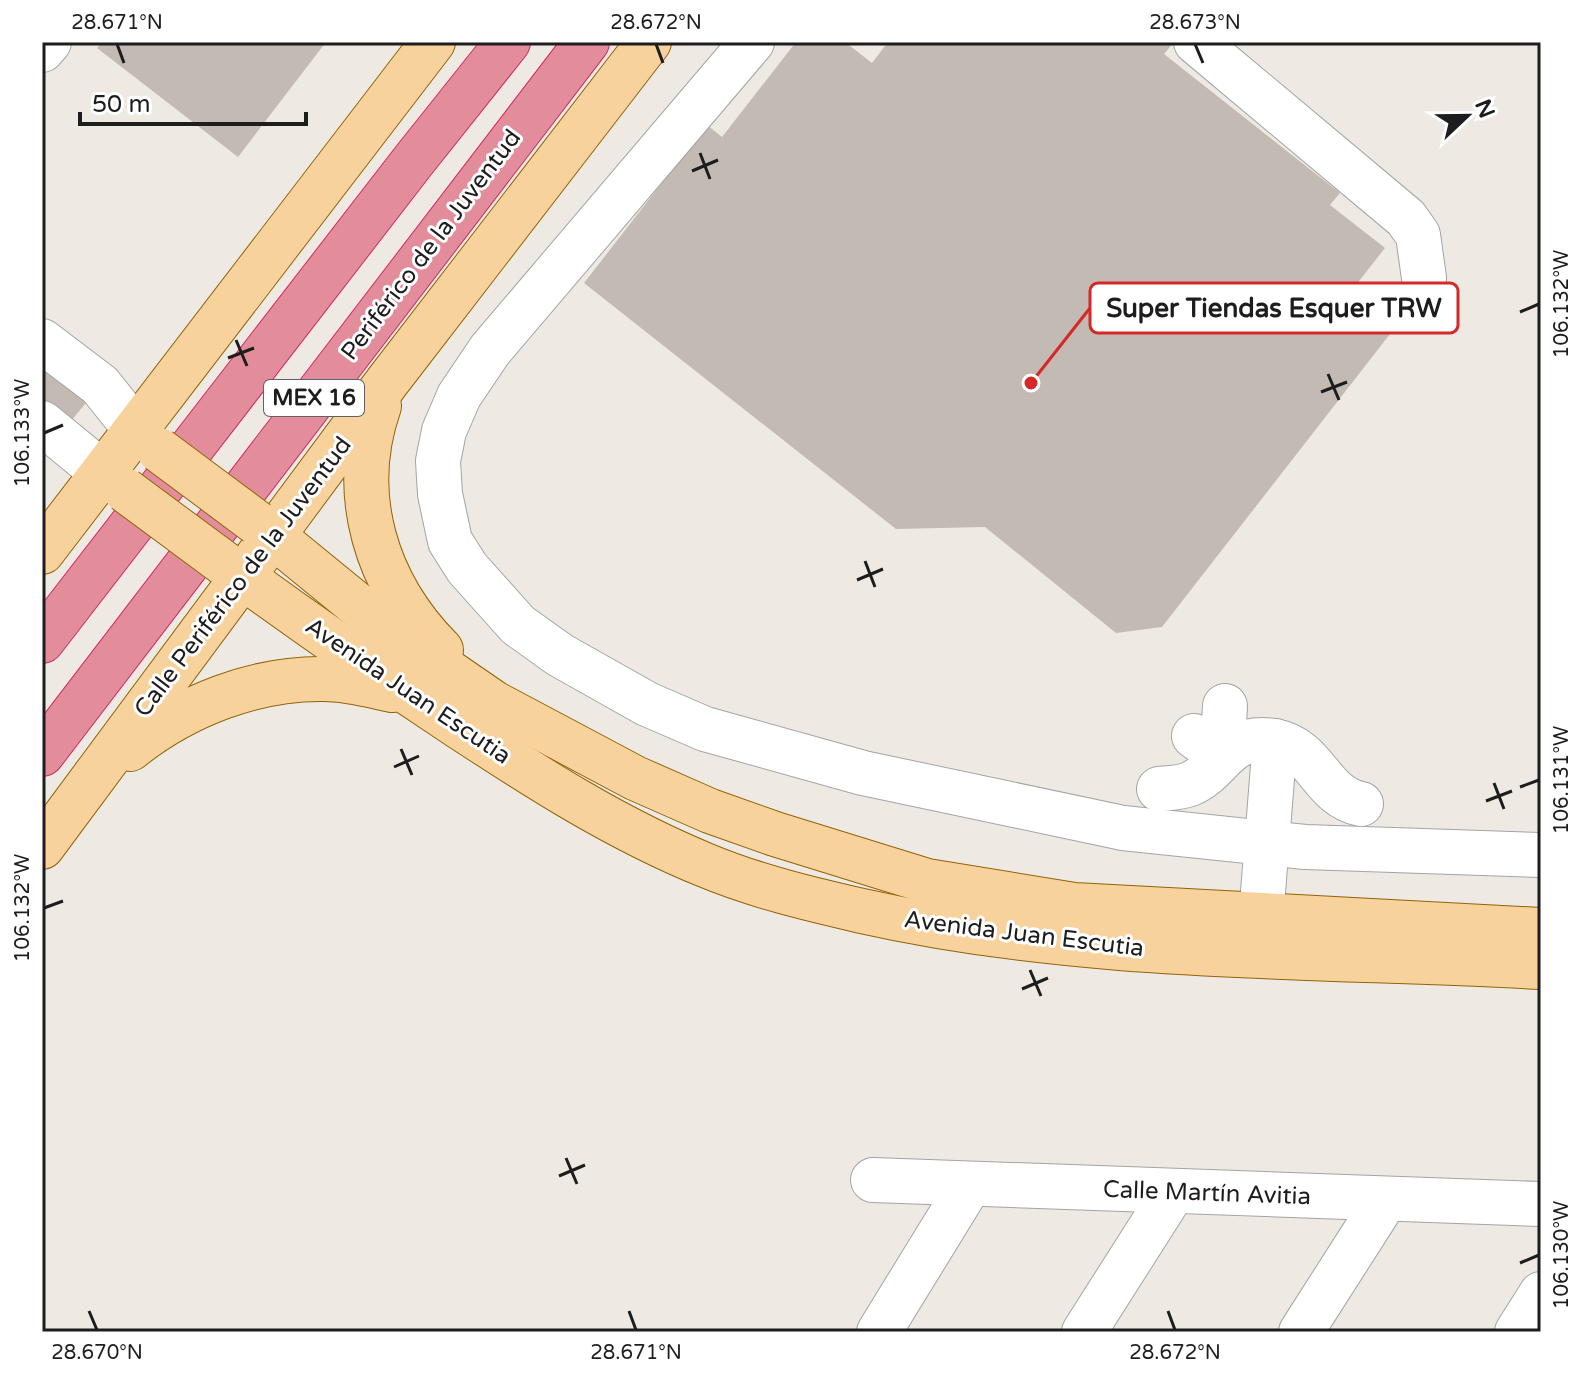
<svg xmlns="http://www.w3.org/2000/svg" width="1583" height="1374" viewBox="0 0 1583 1374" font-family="'Varela Round',sans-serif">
	<rect width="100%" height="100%" fill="#eeeae3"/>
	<!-- building -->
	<g fill="#c2bab3">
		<polygon points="102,42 326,42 238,157 97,48"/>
		<polygon points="796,42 845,42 872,63 888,42 1174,42 1164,54 1340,193 1330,205 1385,248 1352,290 1397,325 1162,627 1116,633 985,527 896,529 584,283 707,125 722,137"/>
		<polygon points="42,359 90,398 66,427 42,407"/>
	</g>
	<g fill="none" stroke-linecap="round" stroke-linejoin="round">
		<defs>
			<g id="minor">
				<polyline points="752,42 490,350 459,396 444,431 438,461 440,494 450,541 467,568 518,625 560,655 647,704 705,729 863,773 1123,828 1305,847 1541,855"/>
				<polyline points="1196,42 1406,218 1418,235 1424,278"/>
				<polyline points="42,50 49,42"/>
				<polyline points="42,341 100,385 136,430"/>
				<polyline points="42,423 103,473"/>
				<polyline points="1194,736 1222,756 1225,706"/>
				<path d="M1159 789C1170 788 1180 788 1190 784 1223 770 1226 733 1274 741 1318 749 1319 795 1361 804"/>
				<polyline points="1261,917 1275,741"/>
				<polyline points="873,1180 1541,1204"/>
				<polyline points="879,1332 970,1184"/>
				<polyline points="1084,1332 1173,1192"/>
				<polyline points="1301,1332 1386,1199"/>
				<polyline points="1517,1332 1541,1294"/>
			</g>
			<g id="major">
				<path d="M379 406C348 495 376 584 441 650"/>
				<polyline points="257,523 388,630 494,703 635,778 710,811 775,834 927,881 1074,905 1541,930"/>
				<polyline points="42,552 433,42"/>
				<path d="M225 564C301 620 379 674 458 726 537 778 617 829 705 865 755 886 810 899 862 911 1085 961 1314 955 1541 967"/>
				<path d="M130 749C184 706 254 678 324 679 347 679 369 685 392 690"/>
				<polyline points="42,847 387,382 649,42"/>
			</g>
			<g id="highway">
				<polyline points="42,641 414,160 508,42"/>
				<polyline points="42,754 587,42"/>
			</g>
		</defs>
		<!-- minor casing -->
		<use href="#minor" stroke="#a4a4a4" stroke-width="46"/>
		<!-- major casing -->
		<use href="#major" stroke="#906405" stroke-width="46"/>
		<!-- highway casing -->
		<use href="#highway" stroke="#d22a61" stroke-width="46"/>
		<!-- minor -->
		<use href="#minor" stroke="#fff" stroke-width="44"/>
		<!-- major -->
		<use href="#major" stroke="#f8d29d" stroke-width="44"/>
		<!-- highway -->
		<use href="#highway" stroke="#e38d9c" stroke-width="44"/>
		<defs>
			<g id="major-bridge">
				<polyline points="159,450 257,523"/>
				<polyline points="125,490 225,564"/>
			</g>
		</defs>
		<!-- major-bridge casing -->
		<use href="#major-bridge" stroke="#906405" stroke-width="46" stroke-linecap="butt"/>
		<!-- major-bridge -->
		<use href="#major-bridge" stroke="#f8d29d" stroke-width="44"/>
	</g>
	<!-- ticks -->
	<path fill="none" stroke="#1d1d1d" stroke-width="3" d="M117 44 124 63M656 44 663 63M1195 44 1203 63M700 153 710 179M692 171 718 160M1520 312 1539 304M236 340 247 366M228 358 254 348M1328 374 1339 400M1321 392 1347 382M44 433 63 425M865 561 875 587M857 580 883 569M401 749 412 775M394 767 419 756M1494 783 1504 809M1520 787 1539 780M1486 801 1512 791M44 908 63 901M1030 970 1041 996M1022 989 1048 978M566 1158 577 1184M559 1176 585 1165M1520 1263 1539 1255M89 1311 97 1330M629 1311 636 1330M1168 1311 1175 1330"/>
	<g text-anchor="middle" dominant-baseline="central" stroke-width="6" stroke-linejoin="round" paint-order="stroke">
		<!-- shield labels -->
		<rect fill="#fff" stroke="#616161" stroke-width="2" x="264" y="380" width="100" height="36" rx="6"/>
		<g font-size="22" font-weight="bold" fill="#1d1d1d">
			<text x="314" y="398">MEX 16</text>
		</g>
		<!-- street labels -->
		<g font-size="24" fill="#1d1d1d" stroke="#fff">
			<text transform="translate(431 245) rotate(-53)">Periférico de la Juventud</text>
			<text transform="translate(243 577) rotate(-53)">Calle Periférico de la Juventud</text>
			<text transform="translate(408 691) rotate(34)">Avenida Juan Escutia</text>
			<text transform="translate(1024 934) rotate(7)">Avenida Juan Escutia</text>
			<text transform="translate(1207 1193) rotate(2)">Calle Martín Avitia</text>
		</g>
	</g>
	<!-- callouts -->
	<path fill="none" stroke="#d62828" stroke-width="3" d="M1031 383L1090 308"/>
	<circle fill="#d62828" stroke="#fff" stroke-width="3" cx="1031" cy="383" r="8"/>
	<rect fill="#fff" stroke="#d62828" stroke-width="3" x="1090" y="283" width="368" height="50" rx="8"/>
	<g font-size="26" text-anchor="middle" font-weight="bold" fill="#1d1d1d">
		<text x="1274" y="317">Super Tiendas Esquer TRW</text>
	</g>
	<!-- border -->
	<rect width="1583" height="1374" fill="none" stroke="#ffffff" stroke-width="88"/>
	<!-- north arrow -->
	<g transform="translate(1467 116) rotate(68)" stroke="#ffffff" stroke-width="6" paint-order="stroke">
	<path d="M0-6L14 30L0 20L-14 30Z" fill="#1d1d1d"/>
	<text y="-12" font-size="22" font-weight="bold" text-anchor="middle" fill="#1d1d1d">N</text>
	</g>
	<!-- scale -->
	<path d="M80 112v12h226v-12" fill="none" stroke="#1d1d1d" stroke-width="4"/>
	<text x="92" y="112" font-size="24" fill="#1d1d1d" stroke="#ffffff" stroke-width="6" paint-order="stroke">50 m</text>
	<rect x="44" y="44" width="1495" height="1286" fill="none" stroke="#1d1d1d" stroke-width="3"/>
	<g font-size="20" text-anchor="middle" fill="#1d1d1d">
		<text x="117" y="29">28.671°N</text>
		<text x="656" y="29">28.672°N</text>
		<text x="1195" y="29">28.673°N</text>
		<text transform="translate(1561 304) rotate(-90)" y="7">106.132°W</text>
		<text transform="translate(22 433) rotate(-90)" y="7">106.133°W</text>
		<text transform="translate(1561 780) rotate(-90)" y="7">106.131°W</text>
		<text transform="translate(22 908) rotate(-90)" y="7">106.132°W</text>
		<text transform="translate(1561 1255) rotate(-90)" y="7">106.130°W</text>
		<text x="97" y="1359">28.670°N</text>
		<text x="636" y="1359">28.671°N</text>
		<text x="1175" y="1359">28.672°N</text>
	</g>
</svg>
